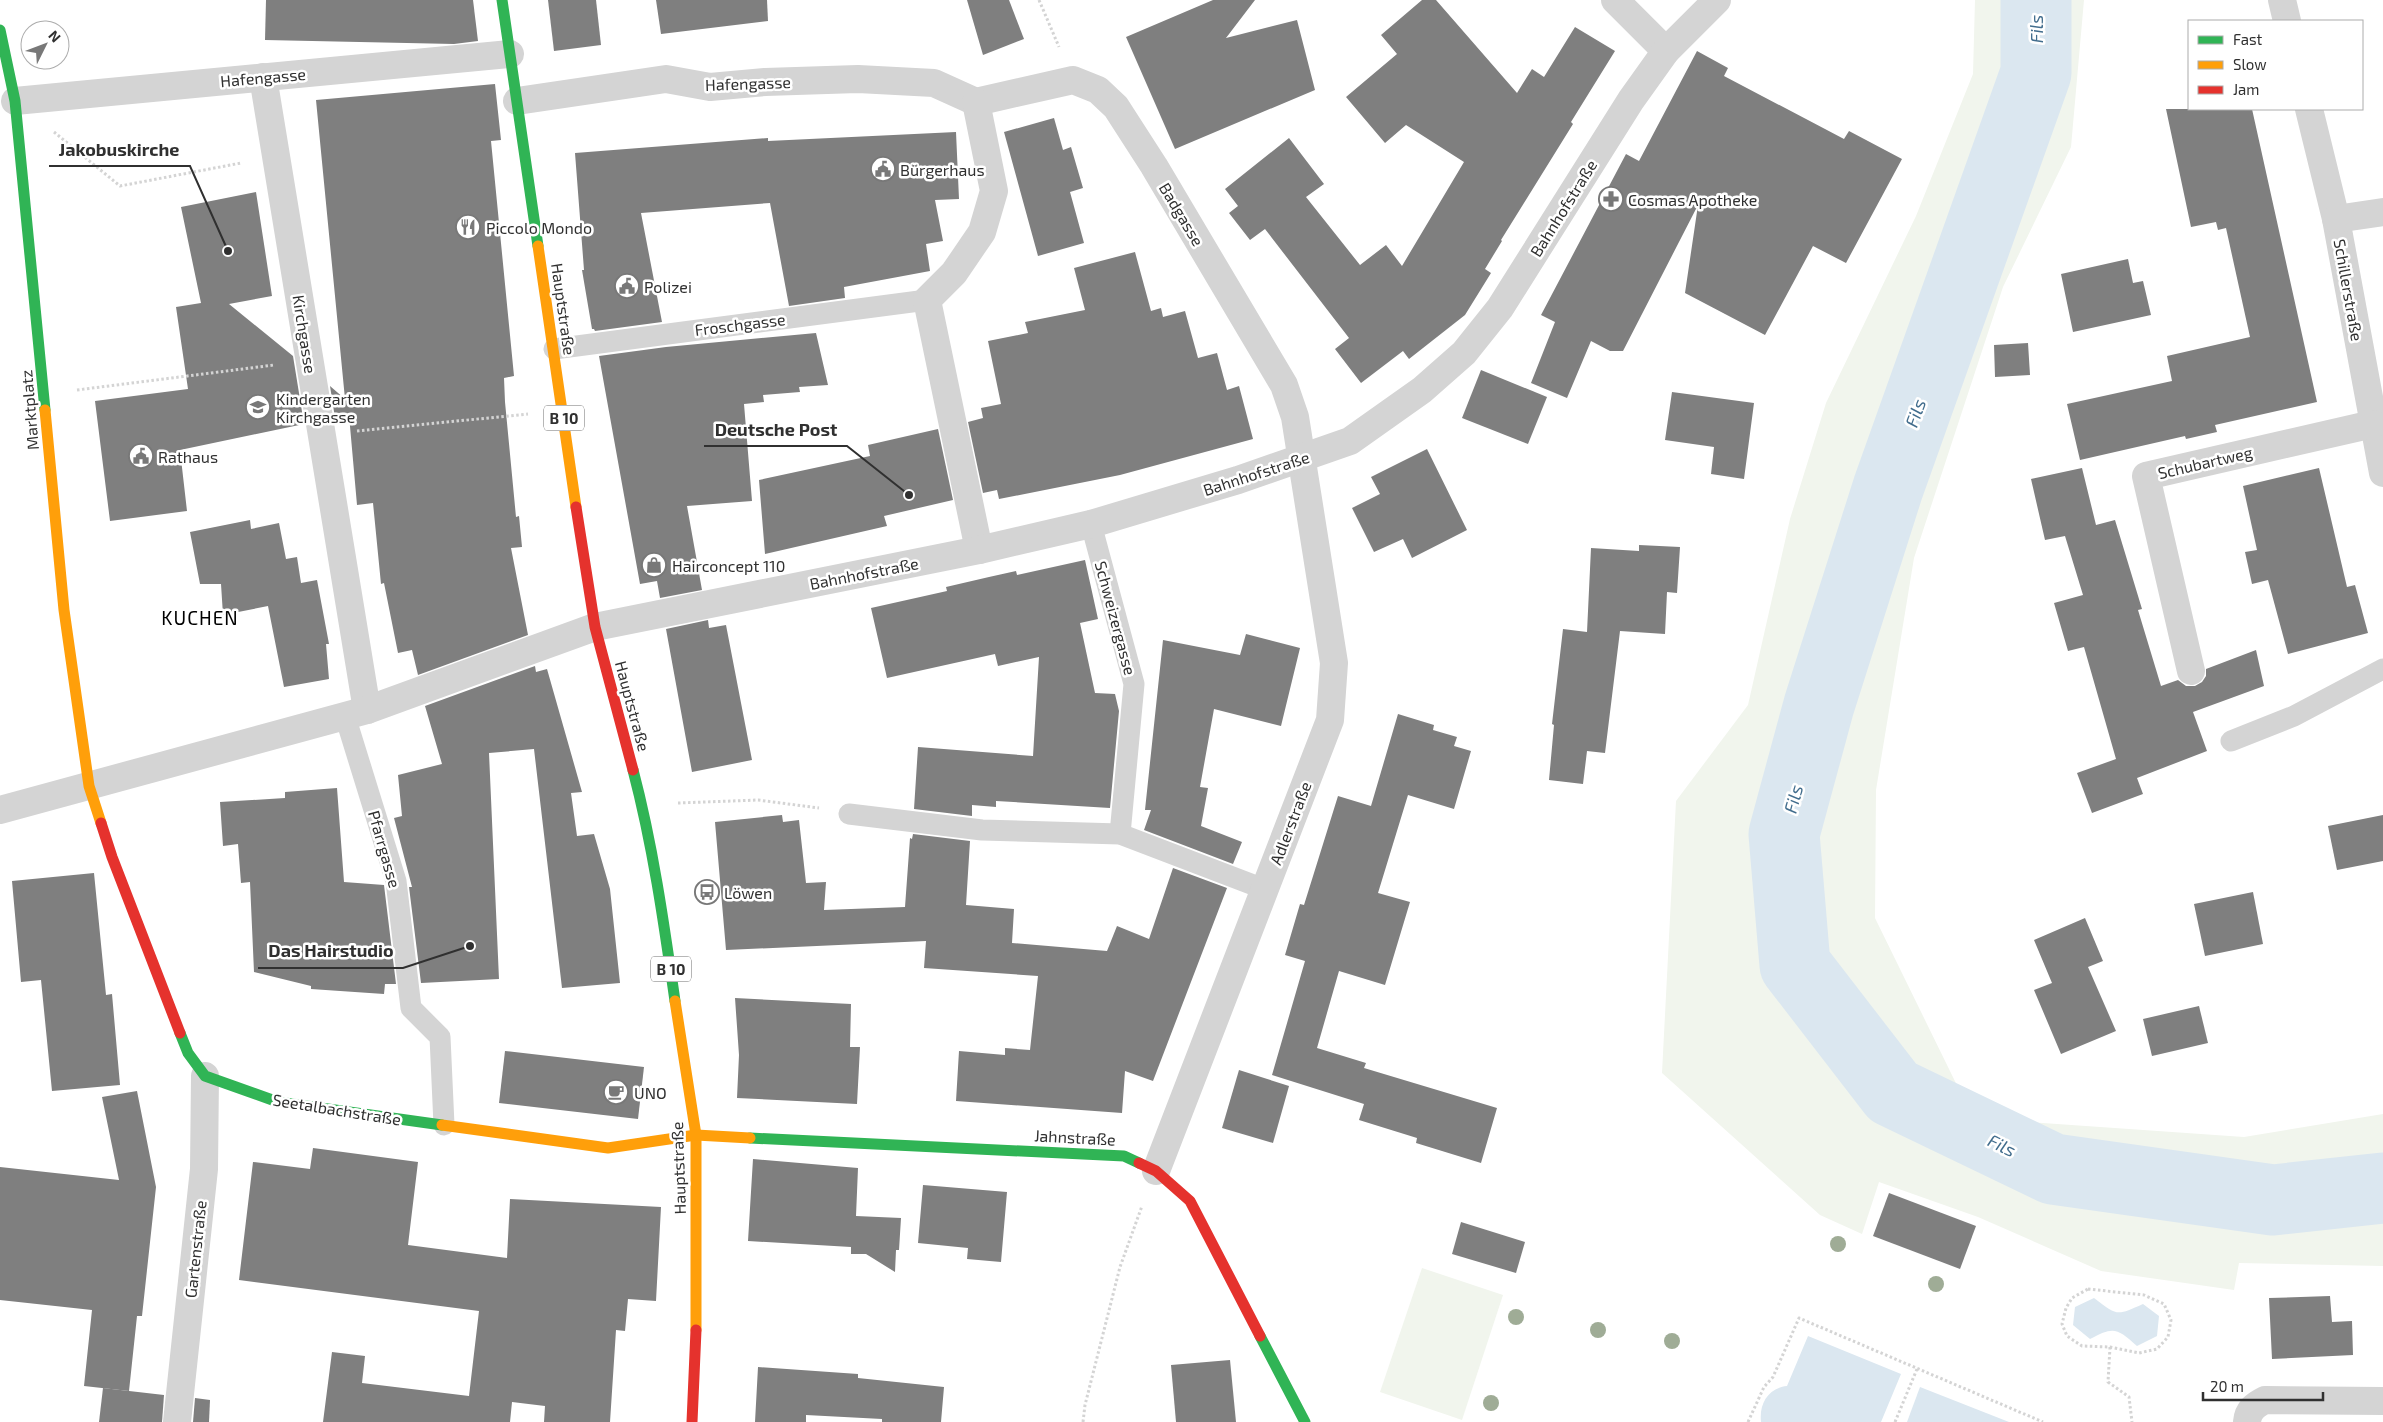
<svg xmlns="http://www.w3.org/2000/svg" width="2383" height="1422" viewBox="0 0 2383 1422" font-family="'Exo 2',sans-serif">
	<rect width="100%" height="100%" fill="#fff"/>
	<!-- green -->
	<g fill="#f1f5ed">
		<polygon points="1975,0 2084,0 2071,147 2003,287 1914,558 1876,790 1875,918 1973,1118 2244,1137 2383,1114 2383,1266 2239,1263 2234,1290 2101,1271 1978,1217 1879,1182 1862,1234 1820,1215 1662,1073 1676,801 1748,705 1790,519 1826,403 1916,216 1973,74"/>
		<polygon points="1422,1268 1503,1295 1462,1420 1380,1392"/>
	</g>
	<!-- water -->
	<g fill="#dbe7f0">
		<path d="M2094 1298C2118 1316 2116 1316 2143 1304L2159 1316 2157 1336 2137 1346C2117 1328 2114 1326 2090 1339L2073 1325 2075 1307Z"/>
		<path d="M1808 1336 1901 1374 1881 1422H1761C1759 1404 1768 1388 1787 1386Z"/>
		<polygon points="1920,1387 2009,1422 1907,1422"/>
	</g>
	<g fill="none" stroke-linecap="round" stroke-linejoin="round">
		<!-- river -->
		<polyline stroke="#dbe7f0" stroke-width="71" points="2036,0 2036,73 1888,488 1819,705 1784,834 1795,965 1893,1092 2053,1169 2273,1200 2383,1188"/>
	</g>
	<!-- building -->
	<g fill="#7f7f7f">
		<polygon points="266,0 473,0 478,41 454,44 265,40"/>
		<polygon points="548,0 596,0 601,45 554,51"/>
		<polygon points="656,0 767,0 768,21 661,34"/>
		<polygon points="967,0 1009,0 1024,39 983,55"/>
		<polygon points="1213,0 1255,0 1226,38 1297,20 1315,90 1175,149 1126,37"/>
		<polygon points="1422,0 1436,0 1517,93 1532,69 1544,77 1575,27 1615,51 1571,122 1573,124 1501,240 1502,241 1485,269 1491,273 1465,315 1409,359 1403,351 1361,383 1335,349 1349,338 1265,229 1250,240 1229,213 1238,206 1225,189 1289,138 1324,184 1306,197 1360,265 1386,245 1402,266 1464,162 1406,125 1385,143 1346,97 1397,54 1381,35"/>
		<polygon points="1697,51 1728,68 1724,76 1844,139 1849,131 1902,159 1846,263 1813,246 1765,335 1685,293 1698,205 1623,351 1610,351 1591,341 1567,398 1531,383 1555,322 1541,315 1626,154 1639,161"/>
		<polygon points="495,84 501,140 491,141 514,376 504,378 505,402 516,517 519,516 522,547 511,548 528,635 418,675 412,650 398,653 384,583 381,584 373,503 357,505 349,415 335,418 330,386 345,399 316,100"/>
		<polygon points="2166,109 2252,109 2317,402 2215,425 2217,432 2186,439 2185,436 2080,460 2067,404 2172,381 2167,356 2250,337 2226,228 2218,230 2216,222 2191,227"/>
		<polygon points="1054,118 1063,150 1071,147 1083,188 1070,192 1084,243 1038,256 1004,132"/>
		<polygon points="956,132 959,199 935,200 943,241 926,244 930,271 844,287 845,298 789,306 770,203 641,213 662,322 595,331 594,329 592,329 582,270 584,270 575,153 768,138 768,141"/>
		<polygon points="256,192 272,296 229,304 293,356 304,424 180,450 187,511 110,521 95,401 188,389 176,307 201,303 181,207"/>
		<polygon points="1135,252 1151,311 1161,308 1163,317 1185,311 1198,358 1217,353 1227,390 1239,386 1253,439 1120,475 999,499 997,490 983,493 968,422 983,418 981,408 1001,404 988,341 1028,333 1025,322 1085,310 1074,268"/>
		<polygon points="2128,259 2133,283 2143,281 2151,315 2073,332 2061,274"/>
		<polygon points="816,333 828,385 799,387 800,392 763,395 764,402 744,404 752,501 687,506 702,590 660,598 657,581 640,584 599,356 666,347"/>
		<polygon points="2028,343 2030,375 1995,377 1994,345"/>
		<polygon points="1481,370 1547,397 1528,444 1462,418"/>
		<polygon points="1672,392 1754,403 1744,479 1711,474 1714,447 1665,440"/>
		<polygon points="938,429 953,500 884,516 887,526 765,554 759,480 870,456 868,445"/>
		<polygon points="1427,449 1467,530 1412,558 1403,539 1374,552 1352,508 1380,494 1371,477"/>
		<polygon points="2082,468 2096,525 2115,520 2142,609 2138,610 2161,686 2178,680 2186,686 2195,686 2202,682 2206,676 2206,669 2256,650 2264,686 2193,712 2207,751 2137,778 2143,794 2092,813 2077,773 2116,759 2084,647 2068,651 2054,603 2083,595 2065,536 2045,540 2031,479"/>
		<polygon points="2319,468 2347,587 2355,585 2368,633 2288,654 2268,580 2252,584 2245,552 2257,550 2243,486"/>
		<polygon points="250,520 251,529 279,523 286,559 297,557 301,583 317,580 329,644 326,644 329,679 284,687 268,606 223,615 221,584 200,584 190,532"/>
		<polygon points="1639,545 1680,547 1677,593 1667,592 1665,634 1620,631 1605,753 1587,751 1583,784 1549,780 1554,725 1552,724 1563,629 1587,632 1591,548 1639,551"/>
		<polygon points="1085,560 1098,619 1080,623 1095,693 1115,694 1119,711 1110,808 996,801 996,807 972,805 972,816 914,809 918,747 1033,756 1039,657 998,666 995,654 887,678 871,608 947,591 946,587 989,577 1016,571 1017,575"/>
		<polygon points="708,620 709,628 726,625 752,760 692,772 666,629"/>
		<polygon points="1246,634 1300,648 1281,726 1214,709 1200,787 1208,788 1201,826 1242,842 1233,864 1144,830 1151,810 1145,810 1163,640 1240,655"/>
		<polygon points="535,666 536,672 547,669 582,792 571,793 577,836 594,834 610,889 620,983 562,988 534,749 489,753 499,979 421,983 409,887 412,887 394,818 402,816 398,775 442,764 425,706"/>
		<polygon points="1398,714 1434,725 1433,730 1457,737 1454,746 1471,751 1454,809 1408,795 1378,893 1410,902 1385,985 1339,971 1317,1048 1366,1063 1364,1068 1497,1108 1481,1163 1416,1143 1417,1138 1359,1120 1364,1104 1272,1075 1305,961 1285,955 1300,904 1304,905 1338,796 1371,806"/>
		<polygon points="337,788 344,882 384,885 396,984 385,984 384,994 311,989 311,986 254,972 250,882 241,883 238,844 223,846 220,802 285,798 285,792"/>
		<polygon points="782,815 783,822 799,820 806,883 826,882 824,910 905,907 910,838 912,839 913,834 970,841 966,905 1014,909 1012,943 1107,951 1117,926 1149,939 1173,868 1227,888 1153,1081 1125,1071 1122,1113 956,1101 959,1051 1005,1055 1005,1048 1030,1050 1038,976 924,968 926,941 726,950 715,822"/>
		<polygon points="2383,815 2383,861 2337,870 2328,826"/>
		<polygon points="94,873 106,995 112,994 120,1085 52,1091 41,980 21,982 12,881"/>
		<polygon points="2253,892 2263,944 2205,956 2194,904"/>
		<polygon points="2085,918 2103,961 2088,967 2116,1031 2061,1054 2034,990 2052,983 2034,940"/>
		<polygon points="735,998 851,1004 850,1047 860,1047 857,1104 737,1098 739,1055"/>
		<polygon points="2199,1006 2208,1043 2152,1056 2143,1019"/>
		<polygon points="505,1051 644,1067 638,1119 499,1103"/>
		<polygon points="1239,1070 1289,1086 1273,1143 1222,1128"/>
		<polygon points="137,1091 156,1187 142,1316 137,1316 129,1391 84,1386 92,1310 0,1300 0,1167 119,1180 102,1097"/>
		<polygon points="313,1148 418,1162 408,1245 507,1258 510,1199 661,1207 656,1301 628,1299 625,1331 616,1330 610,1422 544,1422 545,1406 512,1402 510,1422 323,1422 332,1352 365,1356 362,1383 469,1396 479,1311 239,1280 253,1162 310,1169"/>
		<polygon points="753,1159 858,1168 856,1216 901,1218 899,1250 896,1250 895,1272 866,1254 851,1254 851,1247 748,1241"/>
		<polygon points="923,1185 1007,1192 1001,1262 967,1259 968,1248 918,1243"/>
		<polygon points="1889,1193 1976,1226 1960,1269 1873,1236"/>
		<polygon points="1461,1222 1525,1242 1516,1273 1452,1254"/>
		<polygon points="2330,1296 2332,1322 2352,1321 2353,1355 2272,1359 2269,1298"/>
		<polygon points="1230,1360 1236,1422 1176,1422 1171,1365"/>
		<polygon points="758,1367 858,1374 858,1378 944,1387 941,1422 882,1422 882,1419 806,1415 806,1422 755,1422"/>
		<polygon points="103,1388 164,1395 162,1422 99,1422"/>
		<polygon points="195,1398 210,1400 209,1422 193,1422"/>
	</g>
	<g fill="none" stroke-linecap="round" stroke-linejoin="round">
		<!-- path -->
		<g stroke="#d4d4d4" stroke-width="3" stroke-dasharray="2.5 2.5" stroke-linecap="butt">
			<polyline points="1039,0 1059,47"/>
			<polyline points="54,132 120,186 241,163"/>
			<polyline points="77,390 274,365"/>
			<polyline points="357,431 528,414"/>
			<polyline points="678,803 758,800 819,808"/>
			<polygon points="2088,1289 2144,1295 2164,1304 2171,1320 2168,1337 2157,1349 2139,1353 2110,1347 2082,1346 2067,1336 2062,1324 2066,1308 2072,1298"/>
			<polyline points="2110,1347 2108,1382 2129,1397 2132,1422"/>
			<polyline points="1083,1422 1085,1405 1120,1267 1142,1206"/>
			<polyline points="1748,1422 1764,1387 1773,1377 1799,1318 2043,1422"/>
			<polyline points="1895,1422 1917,1369"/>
		</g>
		<!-- lane -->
		<g stroke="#d4d4d4" stroke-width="21">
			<polyline points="554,349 927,300"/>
			<polyline points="1091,524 1134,684 1120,834"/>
			<polyline points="345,716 396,881 411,1008 440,1037 444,1125"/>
			<polyline points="2231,741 2294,716 2383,669"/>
			<polyline points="849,814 982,830 1120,834 1264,889"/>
		</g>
		<!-- street -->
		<g stroke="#d4d4d4" stroke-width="28">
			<polyline points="1615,0 1666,51"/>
			<polyline points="2282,0 2287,21"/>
			<polyline points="263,77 367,710"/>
			<polyline points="15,101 510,54"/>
			<polyline points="517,101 666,79 710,87 765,82 858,79 934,83 976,102"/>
			<polyline points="976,102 1073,80 1098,90 1116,107 1154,166 1284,385 1295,417 1334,663 1330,720 1156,1171"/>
			<polyline points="976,102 994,191 982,232 954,273 927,300 979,550"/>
			<polyline points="2309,109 2336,219 2383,473"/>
			<polyline points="2336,219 2383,212"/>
			<polyline points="2191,671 2146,476 2373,424"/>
			<polyline points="0,810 367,710 595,627 979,550 1091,524 1238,480 1350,441 1422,390 1464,353 1500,308 1631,100 1666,51 1717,0"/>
			<polyline points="177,1422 204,1169 205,1076"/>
			<path d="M2247 1422C2248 1410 2255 1405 2265 1400L2383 1401"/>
		</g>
		<!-- fast -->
		<g stroke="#30b455" stroke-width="11">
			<polyline points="502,0 538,246"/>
			<polyline points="0,30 15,101 45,410"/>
			<path d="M633 770C653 846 664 924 675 1001"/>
			<polyline points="180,1033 188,1053 205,1076 278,1102 442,1125"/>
			<polyline points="750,1138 1124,1156 1139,1163"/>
			<polyline points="1260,1336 1305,1422"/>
		</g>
		<!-- slow -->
		<g stroke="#ff9f0a" stroke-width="11">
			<polyline points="538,246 576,507"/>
			<polyline points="45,410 64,610 89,786 101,823"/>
			<polyline points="675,1001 696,1135 696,1330"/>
			<polyline points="442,1125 608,1148 696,1135 750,1138"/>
		</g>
		<!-- jam -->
		<g stroke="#e5322d" stroke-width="11">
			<polyline points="576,507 595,627 633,770"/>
			<polyline points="101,823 112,857 180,1033"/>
			<polyline points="1139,1163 1156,1171 1190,1201 1260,1336"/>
			<polyline points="692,1422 696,1330"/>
		</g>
	</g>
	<!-- trees -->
	<g fill="#9fac96">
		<circle cx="1838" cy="1244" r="8"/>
		<circle cx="1936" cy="1284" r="8"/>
		<circle cx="1516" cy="1317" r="8"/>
		<circle cx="1598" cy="1330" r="8"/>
		<circle cx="1672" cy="1341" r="8"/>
		<circle cx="1491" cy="1403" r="8"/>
	</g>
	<!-- icons -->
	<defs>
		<symbol id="civic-ring" viewBox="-11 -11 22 22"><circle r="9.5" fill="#fff" stroke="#787878" stroke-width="1.5"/><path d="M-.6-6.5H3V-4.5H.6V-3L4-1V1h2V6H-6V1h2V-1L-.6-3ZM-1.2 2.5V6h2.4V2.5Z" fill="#787878"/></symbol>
		<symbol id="pharmacy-ring" viewBox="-11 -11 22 22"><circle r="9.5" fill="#fff" stroke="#787878" stroke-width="1.5"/><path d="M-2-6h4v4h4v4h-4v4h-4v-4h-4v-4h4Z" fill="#787878"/></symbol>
		<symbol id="restaurant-ring" viewBox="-11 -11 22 22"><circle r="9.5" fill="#fff" stroke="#787878" stroke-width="1.5"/><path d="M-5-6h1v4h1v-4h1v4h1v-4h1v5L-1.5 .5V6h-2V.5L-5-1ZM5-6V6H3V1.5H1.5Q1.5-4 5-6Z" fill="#787878"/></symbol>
		<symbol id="school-ring" viewBox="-11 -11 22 22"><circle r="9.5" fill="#fff" stroke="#787878" stroke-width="1.5"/><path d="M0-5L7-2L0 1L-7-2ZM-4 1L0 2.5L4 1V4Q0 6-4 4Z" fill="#787878"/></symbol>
		<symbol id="shop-ring" viewBox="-11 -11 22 22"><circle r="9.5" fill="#fff" stroke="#787878" stroke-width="1.5"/><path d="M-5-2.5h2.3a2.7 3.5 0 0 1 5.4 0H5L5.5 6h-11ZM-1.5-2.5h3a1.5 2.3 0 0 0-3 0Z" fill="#787878"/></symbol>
		<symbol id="bus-ring" viewBox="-11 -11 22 22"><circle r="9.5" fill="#fff" stroke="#787878" stroke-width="1.5"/><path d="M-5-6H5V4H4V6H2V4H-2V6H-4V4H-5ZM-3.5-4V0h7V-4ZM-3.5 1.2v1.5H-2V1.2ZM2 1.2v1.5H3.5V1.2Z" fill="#787878"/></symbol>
		<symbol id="cafe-ring" viewBox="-11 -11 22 22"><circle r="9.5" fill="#fff" stroke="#787878" stroke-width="1.5"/><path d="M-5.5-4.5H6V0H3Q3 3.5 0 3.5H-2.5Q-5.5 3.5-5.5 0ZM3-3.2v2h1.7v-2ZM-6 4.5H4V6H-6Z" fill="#787878"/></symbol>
	</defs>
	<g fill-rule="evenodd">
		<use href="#civic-ring" x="869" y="155" width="28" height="28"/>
		<use href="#pharmacy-ring" x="1597" y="185" width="28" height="28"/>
		<use href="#restaurant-ring" x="454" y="213" width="28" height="28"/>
		<use href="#civic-ring" x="613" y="272" width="28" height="28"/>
		<use href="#school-ring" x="244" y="393" width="28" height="28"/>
		<use href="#civic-ring" x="127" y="442" width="28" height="28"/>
		<use href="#shop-ring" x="640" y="551" width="28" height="28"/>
		<use href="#bus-ring" x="693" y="878" width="28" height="28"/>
		<use href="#cafe-ring" x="602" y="1078" width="28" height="28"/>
	</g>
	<g text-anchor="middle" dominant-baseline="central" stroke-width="5" stroke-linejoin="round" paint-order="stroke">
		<!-- shield labels -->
		<g fill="#fff" stroke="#6e6e6e" stroke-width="1">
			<rect x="544" y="405.5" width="40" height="25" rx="4"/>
			<rect x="651" y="956.5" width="40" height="25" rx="4"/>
		</g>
		<g font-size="15" font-weight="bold" fill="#303030">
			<text x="564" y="418">B 10</text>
			<text x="671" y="969">B 10</text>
		</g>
		<!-- street labels -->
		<g font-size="16" fill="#303030" stroke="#fff">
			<text transform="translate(263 77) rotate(-5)">Hafengasse</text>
			<text transform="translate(748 83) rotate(-2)">Hafengasse</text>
			<text transform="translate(1563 208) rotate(-58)">Bahnhofstraße</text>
			<text transform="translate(1182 214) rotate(59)">Badgasse</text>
			<text transform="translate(2349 290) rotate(80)">Schillerstraße</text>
			<text transform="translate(564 309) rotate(82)">Hauptstraße</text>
			<text transform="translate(740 324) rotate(-7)">Froschgasse</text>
			<text transform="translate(305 334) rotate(81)">Kirchgasse</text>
			<text transform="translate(29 410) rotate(-95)">Marktplatz</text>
			<text transform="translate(2205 462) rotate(-13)">Schubartweg</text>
			<text transform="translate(1256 473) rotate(-18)">Bahnhofstraße</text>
			<text transform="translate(864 573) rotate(-11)">Bahnhofstraße</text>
			<text transform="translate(1116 618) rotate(75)">Schweizergasse</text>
			<text transform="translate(633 706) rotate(75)">Hauptstraße</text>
			<text transform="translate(1290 823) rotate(-69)">Adlerstraße</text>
			<text transform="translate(385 849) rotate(74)">Pfarrgasse</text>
			<text transform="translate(337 1109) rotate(9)">Seetalbachstraße</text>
			<text transform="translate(1075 1137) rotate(3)">Jahnstraße</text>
			<text transform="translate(678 1168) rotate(-92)">Hauptstraße</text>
			<text transform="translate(195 1249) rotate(-84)">Gartenstraße</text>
		</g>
		<!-- poi labels -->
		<g font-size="16" fill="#303030" stroke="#fff" text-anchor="start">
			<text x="900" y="169">Bürgerhaus</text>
			<text x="1628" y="199">Cosmas Apotheke</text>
			<text x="486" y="227">Piccolo Mondo</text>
			<text x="644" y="286">Polizei</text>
			<text x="276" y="398">Kindergarten<tspan x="276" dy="18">Kirchgasse</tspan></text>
			<text x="158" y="456">Rathaus</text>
			<text x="672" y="565">Hairconcept 110</text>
			<text x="724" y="892">Löwen</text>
			<text x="634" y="1092">UNO</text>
		</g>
		<!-- water labels -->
		<g font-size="18" font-style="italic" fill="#426d8d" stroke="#fff">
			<text transform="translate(2036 29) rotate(-90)">Fils</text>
			<text transform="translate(1915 413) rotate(-70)">Fils</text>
			<text transform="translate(1793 799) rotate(-75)">Fils</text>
			<text transform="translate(2002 1145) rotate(26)">Fils</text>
		</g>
		<!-- quarter labels -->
		<g font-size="19" letter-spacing="1" fill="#000" stroke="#fff">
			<text x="200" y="617">KUCHEN</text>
		</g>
	</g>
	<!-- callouts -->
	<path fill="none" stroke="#303030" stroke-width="2" d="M228 251L190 166H49M909 495L847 446H704M470 946L403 968H258"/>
	<g fill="#303030" stroke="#fff" stroke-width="2">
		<circle cx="228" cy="251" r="5"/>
		<circle cx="909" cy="495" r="5"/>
		<circle cx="470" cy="946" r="5"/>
	</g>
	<g font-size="18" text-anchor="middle" font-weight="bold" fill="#303030" stroke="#fff" stroke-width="5" stroke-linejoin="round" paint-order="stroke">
		<text x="119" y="156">Jakobuskirche</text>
		<text x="776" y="436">Deutsche Post</text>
		<text x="331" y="957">Das Hairstudio</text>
	</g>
	<!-- legend -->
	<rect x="2188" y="20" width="175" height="90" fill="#ffffff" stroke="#acacac"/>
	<rect x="2198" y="36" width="25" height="8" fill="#30b455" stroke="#acacac"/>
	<text x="2233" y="45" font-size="15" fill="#303030">Fast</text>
	<rect x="2198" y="61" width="25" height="8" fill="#ff9f0a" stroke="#acacac"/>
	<text x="2233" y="70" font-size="15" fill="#303030">Slow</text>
	<rect x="2198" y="86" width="25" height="8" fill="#e5322d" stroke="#acacac"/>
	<text x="2233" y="95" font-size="15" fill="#303030">Jam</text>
	<!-- north arrow -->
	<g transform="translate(45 45) rotate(48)"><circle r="24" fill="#ffffff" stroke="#acacac"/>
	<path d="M0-4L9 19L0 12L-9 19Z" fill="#787878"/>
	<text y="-8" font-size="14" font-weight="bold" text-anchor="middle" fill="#303030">N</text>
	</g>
	<!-- scale -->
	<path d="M2203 1392v8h120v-8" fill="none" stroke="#303030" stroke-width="2.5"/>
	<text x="2210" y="1392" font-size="15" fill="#303030" stroke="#ffffff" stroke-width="4" paint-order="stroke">20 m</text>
</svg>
